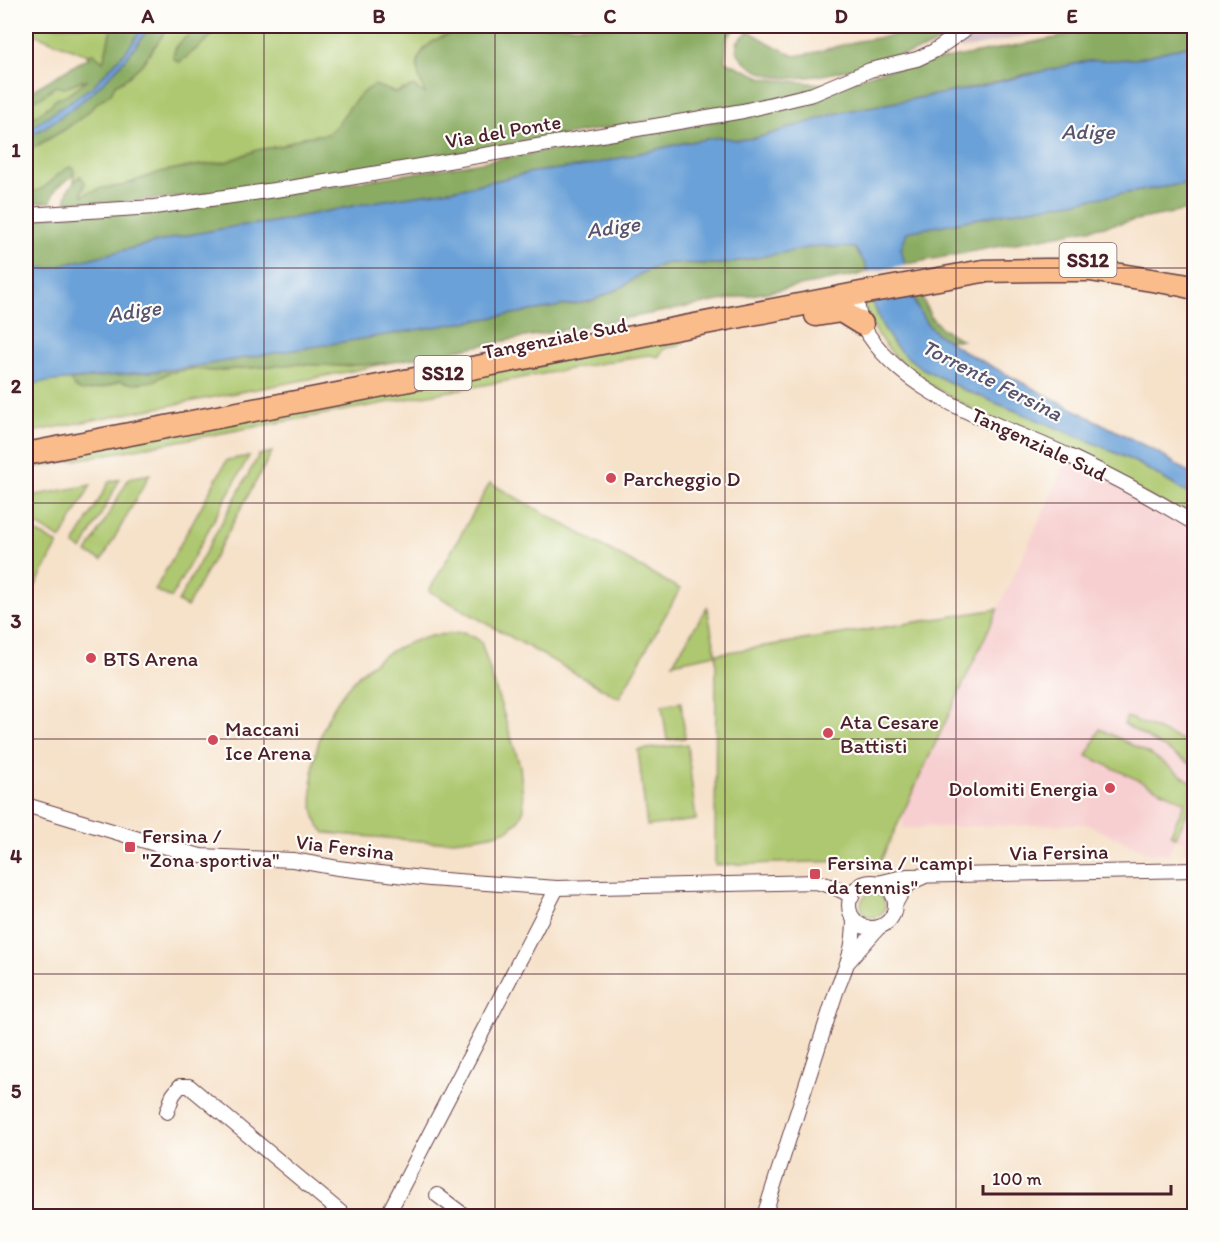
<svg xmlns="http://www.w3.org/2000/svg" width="1220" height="1242" viewBox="0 0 1220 1242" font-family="Itim,sans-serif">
	<rect width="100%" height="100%" fill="#fdfcf7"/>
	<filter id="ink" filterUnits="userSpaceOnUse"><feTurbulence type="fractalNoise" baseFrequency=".0167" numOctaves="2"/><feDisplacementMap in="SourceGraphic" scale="12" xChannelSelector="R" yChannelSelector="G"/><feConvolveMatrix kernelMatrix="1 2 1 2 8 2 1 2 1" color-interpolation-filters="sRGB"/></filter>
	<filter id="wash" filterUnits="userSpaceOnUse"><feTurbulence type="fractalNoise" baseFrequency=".008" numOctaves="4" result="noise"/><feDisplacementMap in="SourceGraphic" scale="24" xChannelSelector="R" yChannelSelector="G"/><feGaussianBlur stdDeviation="1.35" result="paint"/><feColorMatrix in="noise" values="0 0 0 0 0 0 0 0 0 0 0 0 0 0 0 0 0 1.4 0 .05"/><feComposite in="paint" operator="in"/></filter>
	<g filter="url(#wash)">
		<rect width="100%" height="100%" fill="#f6e1c9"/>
		<!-- built -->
		<polygon fill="#f7cfd0" points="1068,459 1194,527 1194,852 1182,852 1186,842 1176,838 1169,853 1149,853 1085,824 903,828 903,812"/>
		<!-- industrial -->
		<polygon fill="#d2bdc5" points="977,26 1075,26 961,49 957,40"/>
		<!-- green -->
		<g fill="#adc86f" stroke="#7c744d" stroke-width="1.5">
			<path d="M26 26H112C108 37 108 50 103 61L93 53 87 55 26 31Z"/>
			<path d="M169 26H199L175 48 179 62C194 52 205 41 217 27L216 26H474C457 30 425 39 419 58 414 70 422 84 426 94L403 89 396 93 374 85 349 108 338 124 328 134 303 137 281 146 257 150 226 162 186 167 160 172 122 186 102 189 83 196 82 192 84 188 80 176 74 181C73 176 75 173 73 168L56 177 40 191 26 194V152L64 130 86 114 97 103 111 93 115 85 127 78 142 64Z"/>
			<path d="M87 80 69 94 58 98 49 106 26 123V103C37 99 47 96 55 86L65 88 79 81Z"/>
			<path d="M872 300 881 323 920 367 962 389 1101 446 1139 464 1194 497V519C1137 491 1080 462 1023 434 981 413 932 392 898 359 880 342 870 324 863 301Z"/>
			<polygon points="686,334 679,346 665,348 658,357 651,355 641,356 26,469 26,460"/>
			<polygon points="387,363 356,370 26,433 26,384 183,368 212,371 296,364 344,366"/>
			<polygon points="272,452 187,607 178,602 259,455"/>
			<polygon points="249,456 171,598 155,590 227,460"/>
			<polygon points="150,474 102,560 87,553 129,478"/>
			<polygon points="120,479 82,550 74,545 109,482"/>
			<polygon points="490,483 680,589 619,698 429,591"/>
			<polygon points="91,485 61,539 26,519 26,506 31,496"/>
			<polygon points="26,527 58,544 26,603"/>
			<polygon points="707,607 716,654 998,609 881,860 715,865 716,654 673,663"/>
			<path d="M463 633 474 637 481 642 520 766 524 809 519 820 510 829 499 833 480 837 434 842 325 833C323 830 319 826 317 822 310 807 312 779 314 763 324 700 368 651 431 636 441 634 452 634 463 633Z"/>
			<polygon points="681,702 685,738 667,740 662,705"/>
			<polygon points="1127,717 1194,745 1194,766 1124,724"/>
			<polygon points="1100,729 1152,755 1194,784 1194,798 1176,837 1170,835 1185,802 1087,756"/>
			<polygon points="687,744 696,820 647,826 638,750"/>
			<circle cx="873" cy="905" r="12"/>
		</g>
		<!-- forest -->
		<g fill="#8aac62" stroke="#6a6646" stroke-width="1.5">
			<path d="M112 26H144L128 49 92 87 26 131V123L49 106 58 98 69 94 86 80 79 81 65 88 55 86C47 96 37 99 26 103V94L89 57 87 55 93 53 103 61C108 50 108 37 112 26Z"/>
			<path d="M150 26H169L142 64 127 78 115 85 111 93 97 103 86 114 64 130 26 152V138C64 118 104 86 131 52 138 44 144 34 150 26Z"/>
			<path d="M199 26H216L215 33 188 56 179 62 173 58C173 45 189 35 199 26Z"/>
			<path d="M474 26H737L727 38 725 61 763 78 778 80 824 84 812 93 225 193 120 202H66C66 190 71 184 81 176L85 182 82 192 83 196 87 193 102 188 122 186 160 172 186 167 226 162 257 150 281 146 303 137 328 134 338 124 349 108 362 93 374 85 396 93 413 86 425 94C423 86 419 79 418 71 414 42 452 32 474 26Z"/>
			<path d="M939 26H964C954 32 943 40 933 45 919 52 899 55 884 59 843 71 763 99 736 50L738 41 749 31 769 43 794 56 812 53 858 41 935 29Z"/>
			<polygon points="1117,26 1194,26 1194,44 1136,59 1112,60 1027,74 968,89 842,112 757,138 736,140 720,137 683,143 586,166 533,172 463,188 379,201 268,223 237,226 178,237 51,268 26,268 26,219 297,191 453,167 722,120 879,72"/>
			<path d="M70 167 73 168 74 171 73 176C62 184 53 187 51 202L26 203V193C52 190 50 176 70 167Z"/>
			<polygon points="1194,182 1194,209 912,263 904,264 901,249 906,232 1006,213"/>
			<path d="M818 246 856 248 866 265 868 271 858 275 387 363 344 366 296 364 212 371 194 369 168 373 154 381 133 384 120 381C114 384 108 386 101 388 86 391 78 395 70 380L184 368 592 301 622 287 642 273 666 263 723 264Z"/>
			<path d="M918 289 931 317 941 328 962 340H945C926 326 918 315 913 292Z"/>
		</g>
		<!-- water -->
		<g fill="#6ba1d8" stroke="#5a6082" stroke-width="1.5">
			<path d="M144 26H150C144 34 138 44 131 52 103 87 65 117 26 138V131L92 87 128 49Z"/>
			<polygon points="1194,44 1194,182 1006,213 907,232 901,249 916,306 926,323 937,334 967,353 1040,392 1159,453 1194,476 1194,497 1139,464 1101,446 962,389 920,367 901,352 892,342 881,323 872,300 866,265 855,248 818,246 723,264 666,263 642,273 622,287 592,301 184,368 26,384 26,268 51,268 178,237 237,226 268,223 379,201 463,188 533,172 586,166 683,143 720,137 736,140 757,138 842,112 968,89 1087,61 1136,59"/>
		</g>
		<!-- pier -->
		<polygon fill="#f6e1c9" points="908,264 915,290 869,300 865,273"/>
	</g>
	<g filter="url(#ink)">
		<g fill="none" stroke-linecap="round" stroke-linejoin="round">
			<defs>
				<g id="minor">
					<polyline points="26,215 154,207 296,187 743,111 813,94 870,70 917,59 934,51 970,26"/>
					<path d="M856 295C858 304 858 317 863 326 904 398 999 423 1069 456 1112 476 1154 499 1194 523"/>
					<polyline points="26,805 155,844 201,856 293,860 338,868 430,879 557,888 816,882 834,887 852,896"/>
					<circle cx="872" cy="905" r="23"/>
					<polyline points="878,883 907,876 1194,870"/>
					<path d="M895 905C903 889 906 884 923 877"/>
					<polyline points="849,961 879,927"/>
					<polyline points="167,1112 173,1095 180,1086 189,1086 345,1216"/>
					<polyline points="437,1195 465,1216"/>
					<polyline points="387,1216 557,888"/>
					<path d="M764 1216 836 992C847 965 854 949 854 919"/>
				</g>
				<g id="trunk">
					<polyline points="816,315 841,311 862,324"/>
					<polyline points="26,454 861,293 983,271 1046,270 1090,270 1182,285 1194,288"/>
				</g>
			</defs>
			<!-- minor casing -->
			<use href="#minor" stroke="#643c43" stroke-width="16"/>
			<!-- trunk casing -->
			<use href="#trunk" stroke="#643c43" stroke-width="25"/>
			<!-- minor -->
			<use href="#minor" stroke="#fff" stroke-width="14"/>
			<!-- trunk -->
			<use href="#trunk" stroke="#fabc8b" stroke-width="22"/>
		</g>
	</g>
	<!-- grid -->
	<path fill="none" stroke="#4a1f2b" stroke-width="1.5" stroke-opacity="0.55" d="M264 26V1216M495 26V1216M725 26V1216M956 26V1216M26 268H1194M26 503H1194M26 739H1194M26 974H1194"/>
	<!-- markers -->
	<g fill="#d1495b" stroke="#fdfcf7" stroke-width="2">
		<circle cx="611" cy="478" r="6"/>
		<circle cx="91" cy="658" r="6"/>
		<circle cx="828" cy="733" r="6"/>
		<circle cx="213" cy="740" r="6"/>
		<circle cx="1110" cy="788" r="6"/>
		<rect x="124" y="841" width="12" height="12" rx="3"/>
		<rect x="809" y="868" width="12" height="12" rx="3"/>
	</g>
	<g text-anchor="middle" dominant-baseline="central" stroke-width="4.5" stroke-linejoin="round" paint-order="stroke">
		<!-- shield labels -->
		<g fill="#fdfcf7" stroke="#806168" stroke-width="1.5">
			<rect x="1059.5" y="243" width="57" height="34" rx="4.5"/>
			<rect x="414.5" y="356" width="57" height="34" rx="4.5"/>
		</g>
		<g font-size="20" font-weight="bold" fill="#4a1f2b">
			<text x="1088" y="260">SS12</text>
			<text x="443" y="373">SS12</text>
		</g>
		<!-- street labels -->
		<g font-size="21" fill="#4a1f2b" stroke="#fdfcf7">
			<text transform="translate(503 131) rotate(-10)">Via del Ponte</text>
			<text transform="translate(555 338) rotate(-11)">Tangenziale Sud</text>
			<text transform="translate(1039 444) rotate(25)">Tangenziale Sud</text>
			<text transform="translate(345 847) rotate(7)">Via Fersina</text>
			<text transform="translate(1059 852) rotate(-1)">Via Fersina</text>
		</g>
		<!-- poi labels -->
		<g font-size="21" fill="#4a1f2b" stroke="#fdfcf7" text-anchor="start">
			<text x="623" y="478">Parcheggio D</text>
			<text x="103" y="658">BTS Arena</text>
			<text x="840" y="721">Ata Cesare<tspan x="840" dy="24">Battisti</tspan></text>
			<text x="225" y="728">Maccani<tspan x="225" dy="24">Ice Arena</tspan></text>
			<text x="1098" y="788" text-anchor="end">Dolomiti Energia</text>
			<text x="142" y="835">Fersina /<tspan x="142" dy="24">"Zona sportiva"</tspan></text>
			<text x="827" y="862">Fersina / "campi<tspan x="827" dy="24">da tennis"</tspan></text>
		</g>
		<!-- water labels -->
		<g font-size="22" font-style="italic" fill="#575370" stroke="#fdfcf7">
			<text x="1088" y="131">Adige</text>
			<text transform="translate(613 227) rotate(-8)">Adige</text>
			<text transform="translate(134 311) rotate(-8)">Adige</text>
			<text transform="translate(992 380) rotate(27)">Torrente Fersina</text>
		</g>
	</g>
	<!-- margin -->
	<rect width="1220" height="1242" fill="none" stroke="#fdfcf7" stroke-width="66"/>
	<!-- scale -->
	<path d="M983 1185v9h188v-9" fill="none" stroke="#4a1f2b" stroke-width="3"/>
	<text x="992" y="1185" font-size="18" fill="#4a1f2b" stroke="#fdfcf7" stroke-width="4.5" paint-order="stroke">100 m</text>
	<rect x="33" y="33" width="1154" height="1176" fill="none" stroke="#4a1f2b" stroke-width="2"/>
	<g font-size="20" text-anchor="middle" font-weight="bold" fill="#4a1f2b">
		<text x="148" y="23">A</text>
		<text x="379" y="23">B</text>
		<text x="610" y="23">C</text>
		<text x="841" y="23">D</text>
		<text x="1072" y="23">E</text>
		<text x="16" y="157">1</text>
		<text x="16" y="393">2</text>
		<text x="16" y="628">3</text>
		<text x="16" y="863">4</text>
		<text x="16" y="1098">5</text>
	</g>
</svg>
